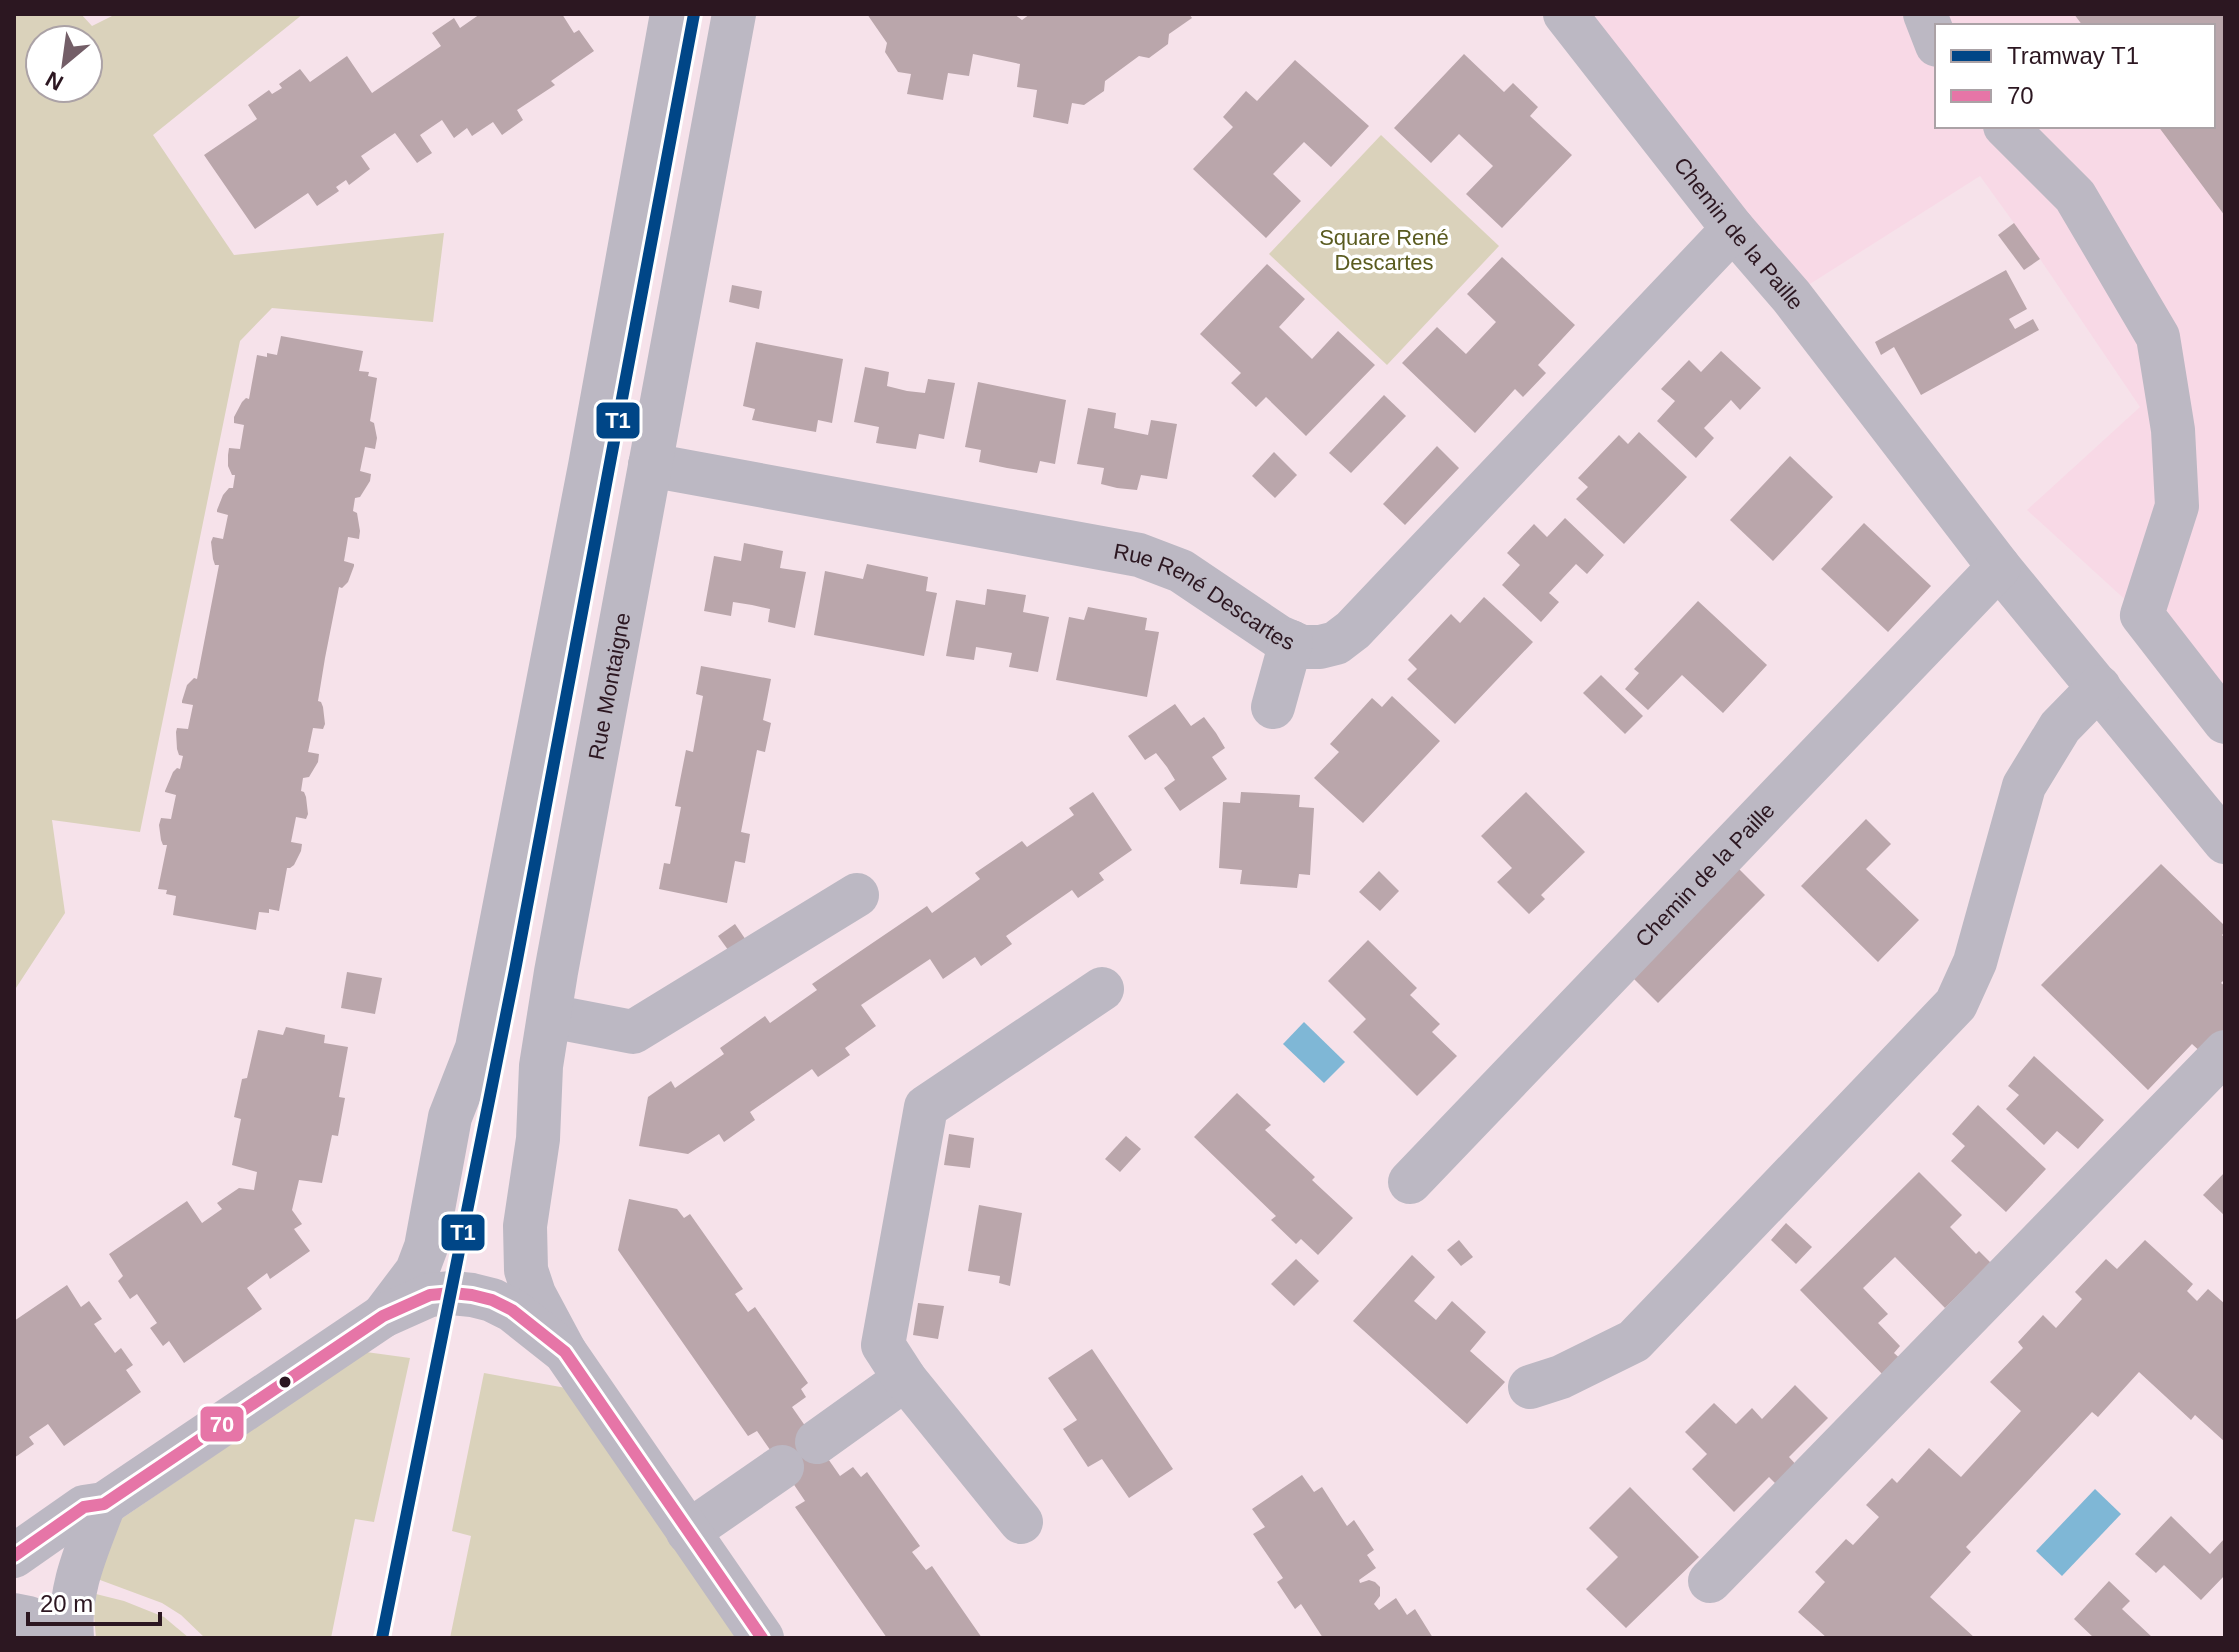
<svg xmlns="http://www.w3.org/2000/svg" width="2239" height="1652" viewBox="0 0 2239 1652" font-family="Helvetica,sans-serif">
	<rect width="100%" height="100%" fill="#f6e2ea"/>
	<!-- built -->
	<path fill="#f8d9e6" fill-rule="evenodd" d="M1565 14H2225V722L2142 615 2027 510 2140 407 2040 259 1980 176 1791 296ZM1937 26H2213V126H1937Z"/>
	<!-- green -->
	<g fill="#dad2bb" fill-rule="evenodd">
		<path d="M14 14H81L92 26 116 14H303L153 135 234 255 444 233 433 322 272 308 240 341 140 832 52 820 65 913 14 991ZM40 40H88V88H40Z"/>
		<polygon points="1381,135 1499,246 1387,365 1269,254"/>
		<polygon points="366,1352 410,1358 374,1522 355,1519 331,1638 205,1638 181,1615 162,1603 92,1577 121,1519"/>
		<polygon points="484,1373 566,1388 738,1638 450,1638 471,1536 452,1531"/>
		<polygon points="92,1593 124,1601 164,1617 189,1638 96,1638"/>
	</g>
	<!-- water -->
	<g fill="#7fb7d6">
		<polygon points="1304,1022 1345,1062 1324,1083 1283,1044"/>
		<polygon points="2095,1489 2121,1514 2062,1576 2036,1551"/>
	</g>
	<!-- building -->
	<g fill="#baa6ab">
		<polygon points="480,14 562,14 574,33 579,30 594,51 551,81 555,85 517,110 523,120 502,135 493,122 472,136 467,128 454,138 442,120 420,135 432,153 417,163 395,133 361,156 370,169 349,185 346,180 336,187 339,191 317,206 308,193 255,229 204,155 257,119 248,105 269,90 272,94 282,88 279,84 300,69 310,82 347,56 372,93 441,46 432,33 454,18 460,28"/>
		<polygon points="867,14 1014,14 1022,20 1030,14 1189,14 1192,18 1169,34 1168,44 1149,58 1139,56 1105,81 1104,91 1084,105 1072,103 1068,124 1033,117 1037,90 1017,87 1020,64 973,54 969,76 948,73 943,100 907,94 911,74 898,72 885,52 887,43"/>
		<polygon points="2074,14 2225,14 2225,216 2158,126 2213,126 2213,26 2083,26"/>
		<polygon points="1464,54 1504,92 1513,83 1538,107 1530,116 1572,155 1502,228 1466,194 1493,166 1459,134 1431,163 1394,128"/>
		<polygon points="1295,60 1369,126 1331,167 1304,142 1273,174 1301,201 1266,238 1193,169 1233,127 1223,117 1246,91 1257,101"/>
		<polygon points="2014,223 2040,259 2024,270 1998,235"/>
		<polygon points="1502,257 1575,325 1538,365 1546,373 1523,397 1515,389 1475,433 1402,363 1437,327 1466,354 1496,322 1467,294"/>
		<polygon points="1267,264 1305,299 1279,327 1312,359 1338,331 1375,365 1306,436 1266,397 1256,407 1231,383 1241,373 1200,334"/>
		<polygon points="2006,270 2027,309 2009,319 2015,329 2033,319 2039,330 1921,395 1894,347 1881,355 1875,342"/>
		<polygon points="732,285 762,291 759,309 729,302"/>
		<polygon points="281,336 363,351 359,371 369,372 368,376 377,378 370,421 374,423 377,438 375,449 365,447 360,471 371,474 370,481 360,497 355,498 353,511 357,513 360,531 359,539 348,537 344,561 354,564 354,566 348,582 342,588 339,587 325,658 318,701 321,702 323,707 325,724 323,729 313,728 308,752 319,754 318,762 309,777 303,778 301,791 304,792 306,797 308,814 306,819 296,817 291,842 302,844 301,851 294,865 290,868 287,868 279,911 269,909 269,913 259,912 256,930 173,915 176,896 166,894 167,890 158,889 167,845 163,845 161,840 159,825 161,818 171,819 176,795 165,792 165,791 173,772 177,768 180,769 183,756 179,755 177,749 176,732 177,728 188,729 193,705 182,703 182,701 187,685 194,678 197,679 219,565 215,565 213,559 211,542 213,537 223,539 228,515 217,512 217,510 223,495 229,488 233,488 235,475 232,475 228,466 228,455 229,448 240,449 244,425 234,423 234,417 242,402 246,398 249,399 257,355 267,357 267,353 277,355"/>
		<polygon points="756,342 843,359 832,423 818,420 816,432 752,420 755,409 743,406"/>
		<polygon points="1721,351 1761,388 1740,410 1731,400 1704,428 1714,438 1696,458 1657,421 1675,401 1661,389 1689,360 1701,372"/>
		<polygon points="865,367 889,372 887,386 907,391 925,393 928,379 955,383 944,439 919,434 916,449 876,443 879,427 854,422"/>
		<polygon points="978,382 1066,400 1055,464 1040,461 1037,473 1007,468 979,462 981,450 965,447"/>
		<polygon points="1384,395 1406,416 1351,473 1329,453"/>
		<polygon points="1088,408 1116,413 1114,428 1128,431 1148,435 1151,420 1177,424 1167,479 1141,475 1137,490 1117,488 1101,484 1104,468 1077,464"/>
		<polygon points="1639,432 1687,477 1624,544 1576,499 1588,487 1578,478 1619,435 1628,444"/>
		<polygon points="1437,446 1459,468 1405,525 1383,504"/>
		<polygon points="1274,452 1297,475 1275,498 1252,476"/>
		<polygon points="1790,456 1833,497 1773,561 1730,520"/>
		<polygon points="1565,518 1604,555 1587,574 1576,564 1549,593 1559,602 1541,622 1502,585 1520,565 1507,553 1534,524 1547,537"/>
		<polygon points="1864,523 1931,586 1888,632 1821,569"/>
		<polygon points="744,543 783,551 780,568 806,572 795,628 768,622 770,609 752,605 733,602 731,616 704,611 714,556 741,561"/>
		<polygon points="867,564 928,577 926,591 937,593 924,656 814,635 825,571 863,579"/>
		<polygon points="987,589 1026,595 1023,612 1049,617 1038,672 1009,667 1012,653 976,647 974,660 946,656 956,600 985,605"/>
		<polygon points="1484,597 1533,642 1455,724 1407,679 1417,669 1408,660 1451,614 1460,623"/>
		<polygon points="1698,601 1767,665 1723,713 1682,675 1648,710 1625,689 1639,673 1634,669"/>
		<polygon points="1088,607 1147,618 1145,630 1159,632 1147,697 1056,680 1069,617 1084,620"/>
		<polygon points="701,666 771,679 763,720 771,723 765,752 757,750 741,832 750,834 745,863 735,861 727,903 659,889 664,863 670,864 681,807 675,806 686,750 693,752 703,696 696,694"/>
		<polygon points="1601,675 1643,716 1625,734 1583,693"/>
		<polygon points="1392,696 1440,741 1363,823 1314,778 1339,752 1330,744 1372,698 1382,707"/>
		<polygon points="1175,704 1191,726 1204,717 1216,733 1225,748 1212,757 1227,779 1180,811 1164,788 1175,780 1167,767 1156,753 1145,760 1128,736"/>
		<polygon points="1093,792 1132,850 1099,873 1104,880 1078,898 1072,890 1006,936 1012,944 981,966 975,957 943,979 930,959 861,1005 876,1026 845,1048 850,1055 818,1077 812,1069 750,1112 755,1120 724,1142 719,1134 688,1154 639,1146 648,1097 671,1081 675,1088 724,1054 720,1048 765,1016 770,1023 817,990 812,984 927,906 932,913 980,879 975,873 1022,841 1027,847 1074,815 1069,808"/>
		<polygon points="1241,792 1300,795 1299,807 1314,808 1310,875 1299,874 1297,888 1240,884 1242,870 1219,868 1223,802 1240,803"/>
		<polygon points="1526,792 1585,852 1541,895 1545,899 1529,914 1497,882 1512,868 1481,836"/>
		<polygon points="1866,819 1891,844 1866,869 1919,920 1878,962 1801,886"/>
		<polygon points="1731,861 1765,895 1658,1003 1624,969"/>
		<polygon points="2161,864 2225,926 2225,932 2222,935 2225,938 2225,979 2221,983 2225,986 2225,1032 2203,1054 2192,1044 2148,1090 2041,985"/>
		<polygon points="1379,871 1399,891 1380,911 1359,892"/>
		<polygon points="735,924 748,943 731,954 718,936"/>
		<polygon points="1368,940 1417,988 1410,995 1440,1024 1432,1032 1457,1056 1417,1096 1353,1032 1366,1019 1328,981"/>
		<polygon points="347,972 382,978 375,1014 341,1008"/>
		<polygon points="286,1027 325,1035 324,1043 348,1047 339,1097 345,1098 338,1136 332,1135 322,1183 299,1180 292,1210 302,1224 294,1229 310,1251 270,1279 267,1273 247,1288 262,1309 184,1363 169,1341 163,1346 150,1328 157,1323 137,1294 130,1299 118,1281 123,1276 109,1254 187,1201 202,1223 222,1209 217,1203 239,1188 254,1190 257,1172 232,1165 241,1119 234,1117 242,1079 247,1078 258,1030 283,1035"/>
		<polygon points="2034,1056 2104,1120 2078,1149 2057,1131 2044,1145 2006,1109 2019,1095 2008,1086"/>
		<polygon points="1237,1093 1271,1125 1265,1130 1315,1177 1312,1180 1353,1218 1318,1255 1301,1239 1296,1244 1271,1220 1276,1216 1194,1137"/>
		<polygon points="1978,1105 2046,1169 2006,1212 1951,1161 1965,1146 1952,1134"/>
		<polygon points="949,1134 974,1138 970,1168 944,1165"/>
		<polygon points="1126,1136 1141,1149 1120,1172 1105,1159"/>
		<polygon points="1919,1172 1962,1215 1950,1227 1976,1254 1979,1251 1991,1263 1945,1308 1895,1257 1863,1288 1888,1314 1878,1323 1900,1346 1894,1353 1905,1363 1888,1380 1800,1290"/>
		<polygon points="2225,1172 2225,1216 2203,1195"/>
		<polygon points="629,1199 677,1209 684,1218 690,1214 743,1289 735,1294 748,1312 755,1307 808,1383 801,1389 806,1397 792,1407 840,1476 853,1467 861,1477 867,1472 920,1546 912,1552 926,1570 932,1566 982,1638 887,1638 795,1507 805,1501 782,1467 757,1431 748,1436 618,1250"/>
		<polygon points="979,1205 1022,1213 1010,1286 999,1283 1000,1276 968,1271"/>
		<polygon points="1786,1223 1812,1247 1796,1264 1771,1240"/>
		<polygon points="1459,1240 1473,1257 1461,1266 1447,1250"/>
		<polygon points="2145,1240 2193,1284 2187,1291 2197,1301 2208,1289 2225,1304 2225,1442 2195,1415 2191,1420 2139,1372 2098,1417 2092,1412 1966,1547 1971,1552 1930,1597 1975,1638 1827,1638 1798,1612 1825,1582 1815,1572 1846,1539 1853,1545 1879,1517 1866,1505 1892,1478 1897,1483 1929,1448 1961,1477 2021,1411 1990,1382 2023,1348 2018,1342 2043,1315 2056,1328 2082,1299 2075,1292 2106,1259 2117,1269"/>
		<polygon points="1412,1255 1435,1277 1414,1301 1436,1320 1452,1301 1486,1332 1470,1351 1505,1382 1467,1424 1353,1321"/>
		<polygon points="1296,1259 1319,1281 1294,1306 1271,1284"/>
		<polygon points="67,1285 81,1307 89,1301 102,1319 94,1324 115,1353 121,1348 133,1365 126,1370 141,1392 64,1446 48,1424 29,1437 34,1444 14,1458 14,1321"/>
		<polygon points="918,1303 944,1306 938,1339 913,1335"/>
		<polygon points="1092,1349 1173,1469 1129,1498 1102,1459 1088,1467 1063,1429 1077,1420 1048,1378"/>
		<polygon points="1795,1385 1828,1418 1789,1457 1800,1469 1781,1489 1769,1477 1734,1512 1692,1469 1707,1454 1685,1432 1714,1403 1736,1424 1752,1408 1762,1419"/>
		<polygon points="1302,1475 1314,1492 1322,1487 1347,1526 1354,1520 1374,1550 1367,1555 1376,1568 1359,1580 1360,1583 1369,1580 1375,1582 1380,1587 1380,1596 1374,1604 1379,1610 1396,1598 1407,1615 1415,1609 1433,1638 1323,1638 1301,1604 1295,1609 1277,1582 1283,1578 1253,1534 1265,1527 1252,1509"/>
		<polygon points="1630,1487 1699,1557 1626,1628 1586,1589 1618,1557 1589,1528"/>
		<polygon points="2171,1516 2210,1554 2225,1538 2225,1575 2201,1600 2164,1565 2156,1573 2135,1554"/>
		<polygon points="2109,1581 2130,1601 2122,1609 2153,1638 2094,1638 2074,1619"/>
	</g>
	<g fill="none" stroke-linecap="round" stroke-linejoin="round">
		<!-- minor -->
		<g stroke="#bcb8c3" stroke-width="44">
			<path id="s1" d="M1565 14 1733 229 1791 296 1999 567 2225 842"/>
			<polyline points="1925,14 1937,45"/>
			<polyline points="2005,126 2075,196 2158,337 2173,430 2177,506 2142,615 2225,722"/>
			<path id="s2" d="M650 465 1139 555 1181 571 1279 637 1302 647H1320L1336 643 1353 630 1733 229"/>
			<polyline points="1273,707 1291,642"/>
			<polyline points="550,1016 633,1032 857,895"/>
			<path id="s3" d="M1410 1182 1999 567"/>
			<polyline points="383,1316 417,1271 426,1247 450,1117 477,1048 590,466 672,14"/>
			<path id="s4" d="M565 1352 534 1294 526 1270 525 1226 538 1139 541 1066 556 972 734 14"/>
			<polyline points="1530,1387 1561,1377 1634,1341 1956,1004 1975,962 2024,786 2060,727 2099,687"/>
			<polyline points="817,1442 905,1379"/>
			<polyline points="1021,1522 905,1379 883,1345 926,1107 1102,989"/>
			<polyline points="688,1532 782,1467"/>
			<polyline points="14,1556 84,1507 104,1504 383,1316 430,1295 452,1293 472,1295 492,1300 512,1310 565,1352 762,1638"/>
			<polyline points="1710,1581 2225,1052"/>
			<polyline points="14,1615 29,1618 44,1638"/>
			<path d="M72 1638C68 1588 87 1550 104 1504"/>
		</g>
		<defs>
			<polyline id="bus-1" points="14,1556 84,1507 104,1504 383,1316 430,1295 452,1293 472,1295 492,1300 512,1310 565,1352 762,1638"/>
		</defs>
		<!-- bus-1 casing -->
		<use href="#bus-1" stroke="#fff" stroke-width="18"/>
		<!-- bus-1 -->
		<use href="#bus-1" stroke="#e675a7" stroke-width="12"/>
		<defs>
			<polyline id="tram-1" points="382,1638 516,965 694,14"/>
		</defs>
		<!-- tram-1 casing -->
		<use href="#tram-1" stroke="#fff" stroke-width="18"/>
		<!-- tram-1 -->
		<use href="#tram-1" stroke="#004687" stroke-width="12"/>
	</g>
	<!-- markers -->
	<circle fill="#2c1721" stroke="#fff" stroke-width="3" cx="285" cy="1382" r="7"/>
	<g text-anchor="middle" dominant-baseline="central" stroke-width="7" stroke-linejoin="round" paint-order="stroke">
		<!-- street labels -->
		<g font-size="22" fill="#2c1721" stroke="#fff">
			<text stroke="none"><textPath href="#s1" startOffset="280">Chemin de la Paille</textPath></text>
			<text stroke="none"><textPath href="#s2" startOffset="574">Rue René Descartes</textPath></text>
			<text stroke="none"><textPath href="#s4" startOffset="682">Rue Montaigne</textPath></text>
			<text stroke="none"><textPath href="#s3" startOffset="426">Chemin de la Paille</textPath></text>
		</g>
		<!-- park labels -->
		<g font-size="22" fill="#5a5b20" stroke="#fff">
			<text x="1384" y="237">Square René<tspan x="1384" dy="25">Descartes</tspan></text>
		</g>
	</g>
	<g stroke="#fff" stroke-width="3">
		<rect x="595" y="401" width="46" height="39" rx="8" fill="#004687"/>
		<rect x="440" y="1213" width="46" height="39" rx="8" fill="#004687"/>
		<rect x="199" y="1405" width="46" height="38" rx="8" fill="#e675a7"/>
	</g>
	<g font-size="22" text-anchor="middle" font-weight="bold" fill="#fff">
		<text x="618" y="428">T1</text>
		<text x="463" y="1240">T1</text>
		<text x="222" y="1432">70</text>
	</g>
	<!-- border -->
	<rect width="2239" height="1652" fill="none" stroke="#2c1721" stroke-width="32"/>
	<!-- legend -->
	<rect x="1935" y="24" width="280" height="104" fill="#ffffff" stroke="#aba2a6" stroke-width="2"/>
	<rect x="1951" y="50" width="40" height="12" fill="#004687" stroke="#aba2a6" stroke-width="2"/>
	<text x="2007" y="64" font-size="24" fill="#2c1721">Tramway T1</text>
	<rect x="1951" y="90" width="40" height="12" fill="#e675a7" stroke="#aba2a6" stroke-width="2"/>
	<text x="2007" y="104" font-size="24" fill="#2c1721">70</text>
	<!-- north arrow -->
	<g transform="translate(64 64) rotate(209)"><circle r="38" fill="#ffffff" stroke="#aba2a6" stroke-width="2"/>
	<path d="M0-6L14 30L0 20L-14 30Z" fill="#735e67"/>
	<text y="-12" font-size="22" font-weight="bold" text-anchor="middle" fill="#2c1721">N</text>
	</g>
	<!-- scale -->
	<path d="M28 1612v12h132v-12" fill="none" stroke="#2c1721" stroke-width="4"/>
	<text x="40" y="1612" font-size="24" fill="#2c1721" stroke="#ffffff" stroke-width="6" paint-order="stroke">20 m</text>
</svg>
